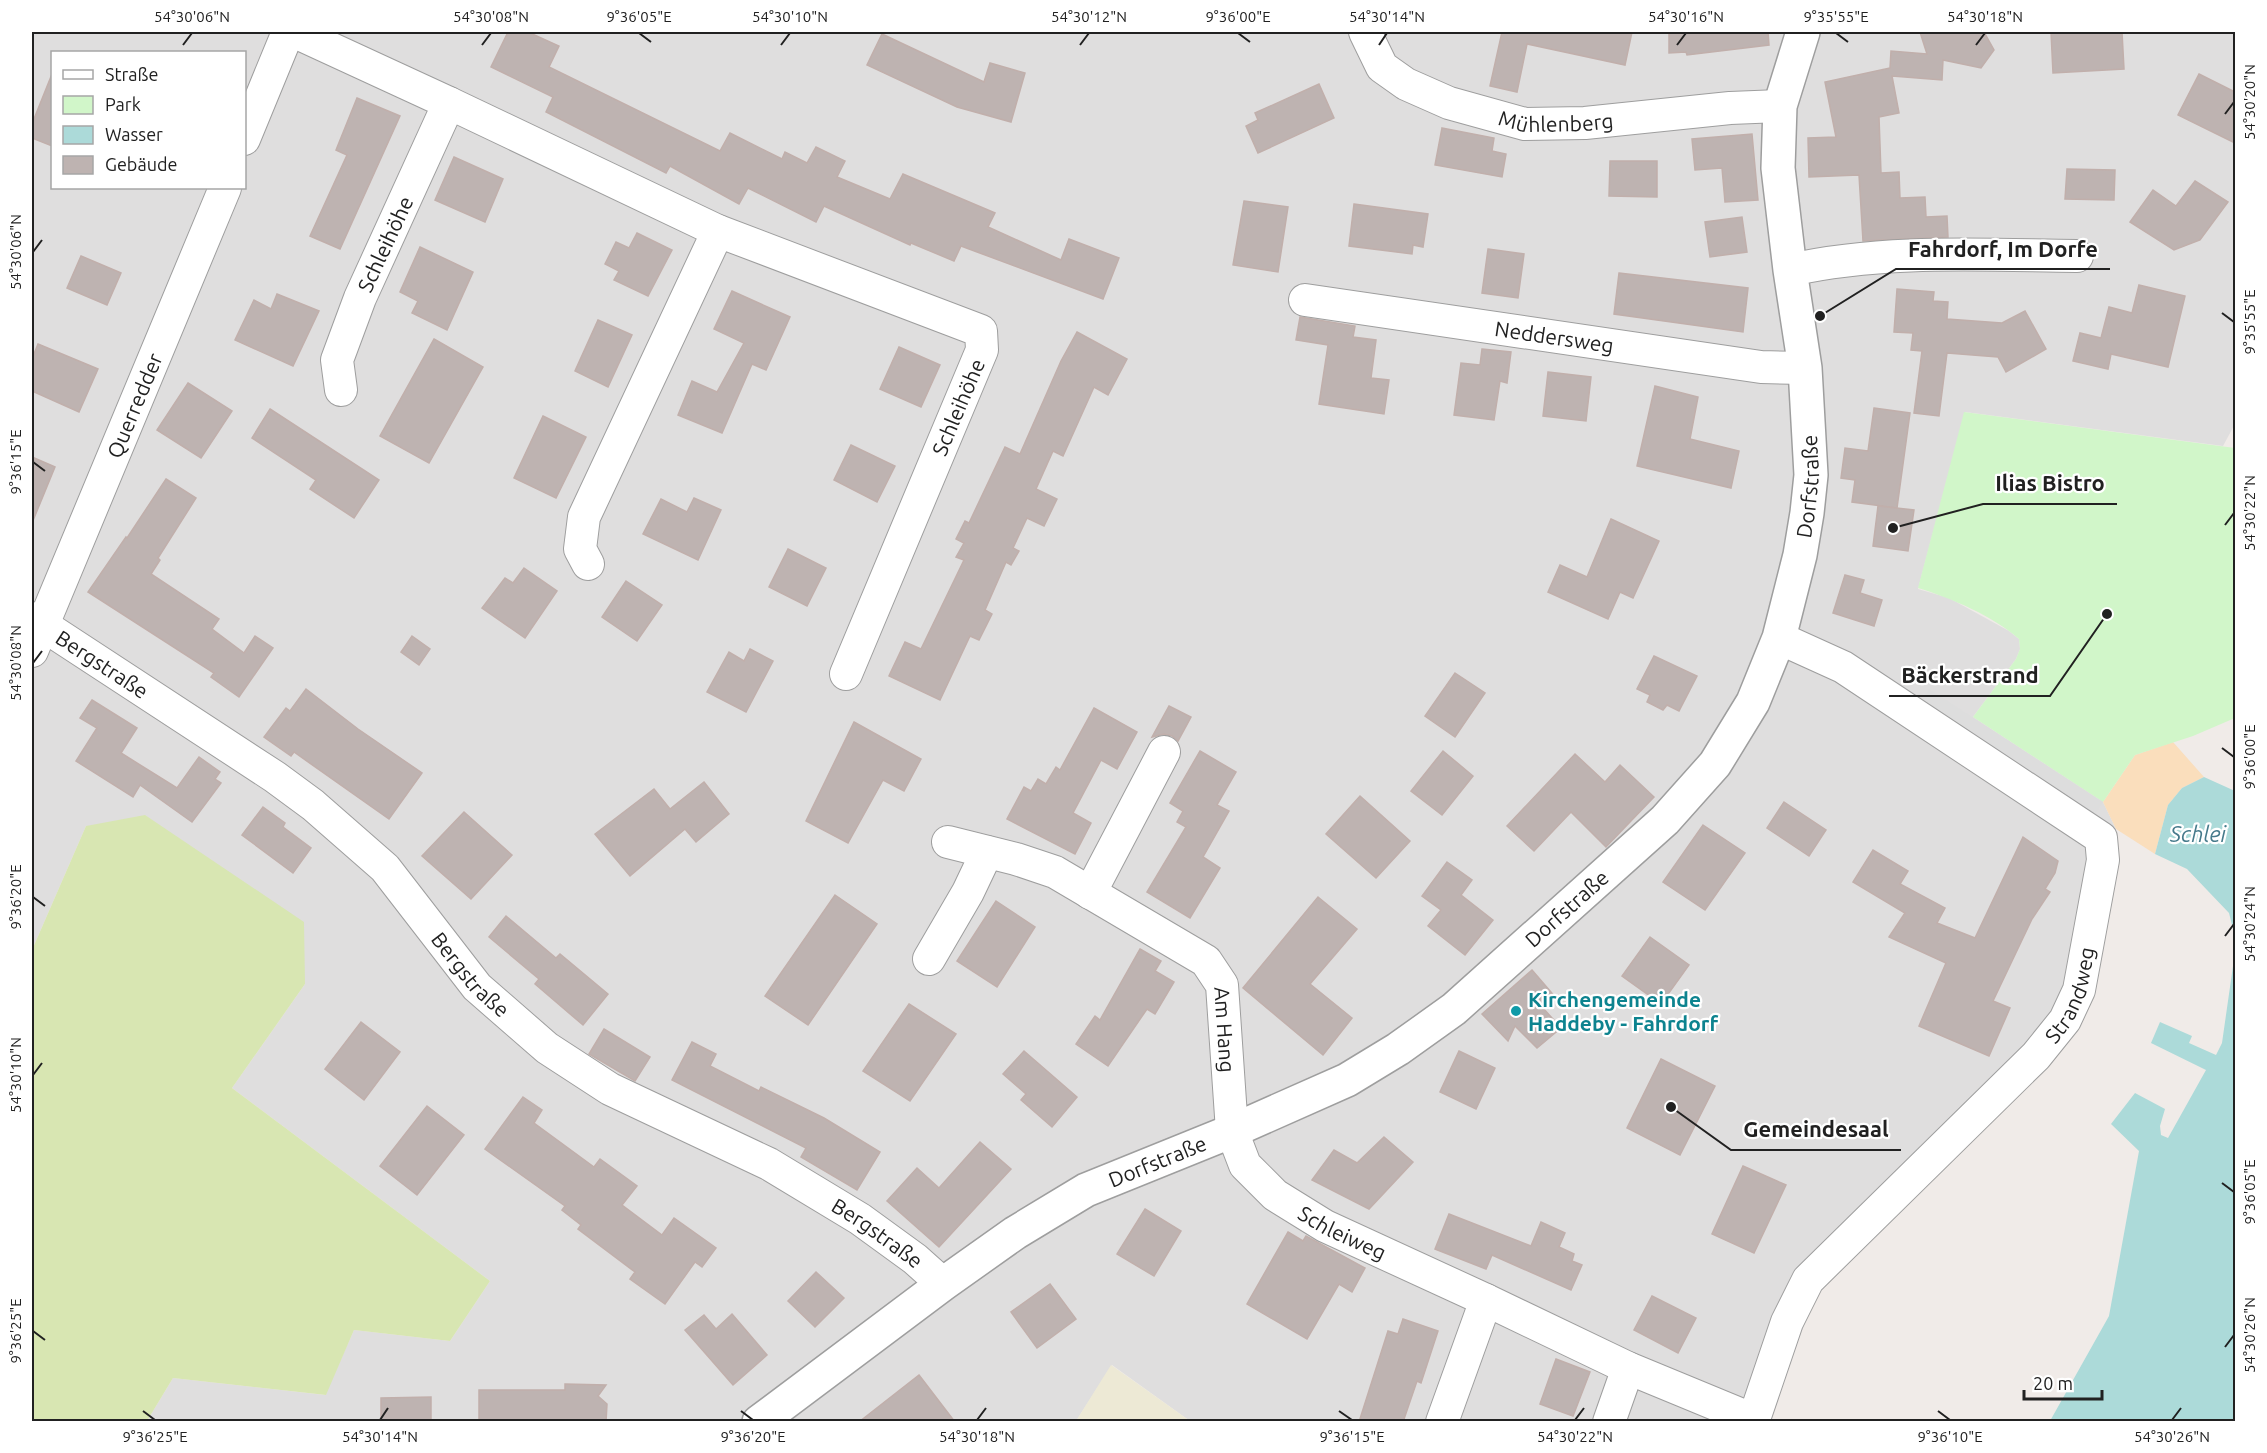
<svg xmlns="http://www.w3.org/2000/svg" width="2267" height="1453" viewBox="0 0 2267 1453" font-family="Ubuntu,sans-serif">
	<rect width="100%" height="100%" fill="#f0ebe8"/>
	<!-- residential -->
	<path fill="#dfdede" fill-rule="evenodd" d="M32 32H2235L2236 422 2223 446 1965 412 1918 589 1949 598 2009 631 2019 639 2020 649 2016 659 1973 717 2103 802 2116 829 2095 981 1819 1287 1767 1421H1190L1112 1365 1076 1421H147L173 1378 325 1395 354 1330 450 1341 490 1281 232 1088 305 984 86 826 32 950ZM52 52H244V188H52Z"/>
	<!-- farmland -->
	<polygon fill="#ede9d5" points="1111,1365 1190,1421 1076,1421"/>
	<!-- grass -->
	<polygon fill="#d8e6b2" points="145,815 304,922 305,984 232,1088 490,1281 450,1341 354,1330 326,1395 173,1378 147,1421 32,1421 32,950 86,826"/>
	<!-- sand -->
	<polygon fill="#fadebc" points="2173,742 2204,777 2182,788 2168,805 2155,854 2116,829 2103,802 2135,755"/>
	<!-- park -->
	<path fill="#d1f6c9" d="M1964 412 2235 448V718L2193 736 2135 755 2103 802 1973 717 2016 659 2020 649 2019 639C1991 615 1953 599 1918 588Z"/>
	<!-- parking -->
	<polygon fill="#ddd" points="1929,689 2103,802 2090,822 1917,708"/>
	<!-- water -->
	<g fill="#acdad9">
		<polygon points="2204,777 2235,791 2235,937 2229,913 2187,869 2155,854 2168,805 2182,788"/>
		<polygon points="2235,952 2235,1421 2050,1421 2109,1316 2139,1151 2111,1124 2135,1093 2165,1109 2160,1126 2161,1135 2168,1138 2206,1070 2151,1043 2160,1022 2192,1036 2189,1043 2216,1055 2222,1043"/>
	</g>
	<!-- building -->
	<g fill="#beb3b1" stroke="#c1afab" stroke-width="1.5">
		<polygon points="508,32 528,32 559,46 549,67 720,151 730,133 782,159 785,152 807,163 816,147 845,161 837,177 890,199 903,174 995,213 988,227 1061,260 1069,239 1119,258 1103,299 961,246 954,261 911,243 910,245 824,206 816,222 748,188 739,204 670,166 666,173 546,112 553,97 491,67"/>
		<polygon points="1502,32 1632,32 1625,65 1527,44 1517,92 1490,86"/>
		<polygon points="1669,32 1768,32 1769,45 1687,55 1686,52 1669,53"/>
		<polygon points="1920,32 1984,32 1994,50 1981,68 1943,60 1942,80 1892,76 1899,113 1879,117 1881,173 1899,172 1900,198 1925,197 1926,217 1947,216 1948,237 1863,241 1859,175 1809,177 1808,138 1836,137 1825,82 1890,68 1891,51 1927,54"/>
		<polygon points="2051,32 2122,32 2124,69 2053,73"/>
		<polygon points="882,34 984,82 990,63 1025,73 1011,122 957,107 867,65"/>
		<polygon points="52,74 52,146 32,138 32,124"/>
		<polygon points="2199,74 2235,92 2235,143 2178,115"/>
		<polygon points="1319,84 1334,118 1258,153 1246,126 1258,120 1255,113"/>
		<polygon points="357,98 400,116 340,249 310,236 347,155 336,150"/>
		<polygon points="1442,128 1494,138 1492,151 1506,154 1502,177 1435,165"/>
		<polygon points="1752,134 1758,200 1725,202 1722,168 1695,170 1692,139"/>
		<polygon points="454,157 503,179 485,222 435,200"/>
		<polygon points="1610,161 1657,161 1657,197 1609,196"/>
		<polygon points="2067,169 2115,170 2114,200 2065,199"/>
		<polygon points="2195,181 2228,202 2200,240 2174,250 2130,222 2153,190 2176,206"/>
		<polygon points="1244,201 1288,207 1278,272 1233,265"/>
		<polygon points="1354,204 1428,214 1423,247 1413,245 1412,254 1349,246"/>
		<polygon points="1742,217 1747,252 1710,257 1705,222"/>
		<polygon points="637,233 672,250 648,296 614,280 619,271 605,264 616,242 629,248"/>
		<polygon points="420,247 473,272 447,330 412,313 418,301 400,292"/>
		<polygon points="1488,249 1524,254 1518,298 1482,293"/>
		<polygon points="81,256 121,273 107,305 67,288"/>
		<polygon points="1619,273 1748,288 1743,332 1614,314"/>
		<polygon points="2139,285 2185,296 2168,367 2111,354 2108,369 2073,361 2080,333 2101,338 2109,307 2132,313"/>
		<polygon points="1897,289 1934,292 1933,301 1948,302 1947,319 2002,323 2025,311 2046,349 2006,372 1998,357 1947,353 1939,416 1914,413 1922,351 1911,350 1913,333 1894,332"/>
		<polygon points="732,291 790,317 766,370 752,364 722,433 678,415 692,381 717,392 744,343 714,329"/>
		<polygon points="277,294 319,311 293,366 235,340 254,300 271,309"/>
		<polygon points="1300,317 1355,326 1353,337 1376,340 1371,378 1389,380 1384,414 1319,404 1328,345 1296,340"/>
		<polygon points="598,320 632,335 608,387 575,371"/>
		<polygon points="1077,332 1127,359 1108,395 1094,387 1063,456 1053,451 1036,489 1057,499 1044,526 1027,518 1013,548 1019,551 1011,565 1006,562 985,610 992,614 979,640 970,636 940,700 889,676 905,642 921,649 964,560 956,557 964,543 956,539 965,521 969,523 1005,447 1020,454 1061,361"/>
		<polygon points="434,339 483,367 429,463 380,436"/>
		<polygon points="38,344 98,369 79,412 32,391 32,359"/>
		<polygon points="899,347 940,365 921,407 880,389"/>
		<polygon points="1482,349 1511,352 1507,383 1500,381 1494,420 1454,415 1461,363 1480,365"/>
		<polygon points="1548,372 1591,377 1586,421 1543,416"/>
		<polygon points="188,383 232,411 201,458 157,430"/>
		<polygon points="1655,386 1698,397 1690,439 1739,451 1731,488 1637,466"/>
		<polygon points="1874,408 1910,413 1897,508 1852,502 1855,480 1841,478 1845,448 1868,451"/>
		<polygon points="270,409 379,480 354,518 310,489 316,480 252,438"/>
		<polygon points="543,416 586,437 556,498 514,478"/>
		<polygon points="851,445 895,466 877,502 834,480"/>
		<polygon points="32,457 55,467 32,523"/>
		<polygon points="166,479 196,498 158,558 160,560 151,574 219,619 212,629 244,653 255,636 273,648 239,697 211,677 214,673 88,592 126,537 127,538"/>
		<polygon points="694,498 721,510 698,560 643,534 661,499 687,512"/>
		<polygon points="1878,506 1914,510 1908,551 1873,546"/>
		<polygon points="1611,519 1659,541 1633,598 1620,592 1608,619 1548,592 1560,565 1587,577"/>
		<polygon points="788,549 826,568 807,606 769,587"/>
		<polygon points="524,568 557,591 525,638 482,608 505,578 513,583"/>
		<polygon points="1845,575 1864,580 1860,593 1882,600 1874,626 1833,613"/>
		<polygon points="626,581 662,605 637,641 602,617"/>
		<polygon points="412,636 430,649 419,665 401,652"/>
		<polygon points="750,649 773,661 746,712 707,692 729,652 744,661"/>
		<polygon points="1654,656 1697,676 1679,711 1667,705 1663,710 1647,702 1650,695 1637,689"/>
		<polygon points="1455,673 1485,693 1455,737 1425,716"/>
		<polygon points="306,689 358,729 422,773 389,819 294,752 291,756 264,737 286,708 290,711"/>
		<polygon points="92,700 137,728 121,753 177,788 199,757 220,772 215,779 221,783 192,822 140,785 133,797 76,761 97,728 80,718"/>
		<polygon points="1169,706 1191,717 1178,741 1172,736 1164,734 1152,737"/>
		<polygon points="1094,708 1137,732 1117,769 1101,760 1073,813 1091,823 1075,854 1007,819 1024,787 1031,791 1038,779 1046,784 1056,767 1060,770"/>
		<polygon points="854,722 921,759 904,791 883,780 848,843 806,821"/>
		<polygon points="1200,751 1236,772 1217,805 1229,811 1203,857 1220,868 1190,918 1147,892 1186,827 1177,822 1183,811 1170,803"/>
		<polygon points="1443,751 1473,776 1442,815 1411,791"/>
		<polygon points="1575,754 1605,782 1620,765 1654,797 1606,847 1571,812 1534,851 1507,826"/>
		<polygon points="704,782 729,814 696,842 685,829 630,876 595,834 654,789 670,809"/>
		<polygon points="1360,796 1410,841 1376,878 1326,834"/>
		<polygon points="1784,802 1826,830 1809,856 1767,828"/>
		<polygon points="263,807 285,823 283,827 311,848 293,873 242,835"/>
		<polygon points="464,812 512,855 471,899 422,856"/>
		<polygon points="1703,825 1745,853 1705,910 1663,882"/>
		<polygon points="2023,837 2058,861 2055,873 2045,889 2050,892 2032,919 1993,1001 2010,1008 1989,1056 1919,1026 1946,963 1889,937 1905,913 1853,882 1873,850 1908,871 1900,884 1945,908 1937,923 1975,938"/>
		<polygon points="1447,862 1472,880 1461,895 1493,920 1465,955 1428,926 1441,910 1422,896"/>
		<polygon points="835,895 877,924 808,1025 765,996"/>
		<polygon points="1318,897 1357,929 1310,984 1352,1018 1323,1055 1243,988"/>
		<polygon points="996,901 1035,927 997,987 957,961"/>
		<polygon points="506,916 556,958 560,954 608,994 583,1025 535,984 539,979 489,937"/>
		<polygon points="1650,937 1689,965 1661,1004 1622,976"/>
		<polygon points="1140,949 1161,961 1155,971 1174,982 1155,1014 1147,1009 1108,1066 1076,1044 1095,1016 1100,1020"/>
		<polygon points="1532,970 1556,998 1543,1008 1561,1028 1537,1048 1515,1026 1508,1041 1482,1014"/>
		<polygon points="909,1004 956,1034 910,1101 863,1071"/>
		<polygon points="361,1022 400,1052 364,1100 325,1069"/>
		<polygon points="604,1029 650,1057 635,1081 589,1054"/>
		<polygon points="692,1042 716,1054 710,1066 759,1091 761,1087 824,1118 880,1152 857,1190 801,1157 806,1148 672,1080"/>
		<polygon points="1024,1051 1077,1097 1052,1127 1021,1100 1026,1094 1003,1074"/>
		<polygon points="1459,1051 1495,1068 1476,1109 1440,1092"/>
		<polygon points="1661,1059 1715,1086 1680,1155 1627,1128"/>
		<polygon points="523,1097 542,1110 534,1123 594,1167 600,1159 637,1186 622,1205 662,1235 674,1218 716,1248 702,1267 695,1262 665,1304 630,1279 635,1272 578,1229 581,1225 562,1210 565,1206 485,1149"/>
		<polygon points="427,1106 464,1135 417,1195 380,1166"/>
		<polygon points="1384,1137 1413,1162 1369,1209 1312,1180 1334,1150 1357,1163"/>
		<polygon points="980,1142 1011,1169 939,1247 887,1201 917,1168 939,1188"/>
		<polygon points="1743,1166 1786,1185 1754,1253 1712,1234"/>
		<polygon points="1145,1209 1181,1231 1154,1276 1117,1254"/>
		<polygon points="1449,1214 1531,1246 1541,1222 1565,1233 1559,1247 1574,1254 1572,1261 1582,1265 1571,1290 1492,1255 1486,1269 1435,1249"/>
		<polygon points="1288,1232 1303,1241 1306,1236 1365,1268 1352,1292 1339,1284 1307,1339 1247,1304"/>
		<polygon points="816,1272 844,1298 815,1327 788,1301"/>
		<polygon points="1050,1284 1076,1319 1037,1348 1011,1312"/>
		<polygon points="1652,1296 1696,1318 1678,1353 1634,1330"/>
		<polygon points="732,1314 767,1355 733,1385 685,1330 704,1315 716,1329"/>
		<polygon points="1403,1319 1438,1331 1421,1383 1417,1381 1403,1422 1359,1422 1388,1331 1398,1334"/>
		<polygon points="1556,1359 1590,1372 1573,1416 1540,1404"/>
		<polygon points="919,1375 955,1422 859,1422"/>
		<polygon points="565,1384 606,1385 598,1396 607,1404 606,1422 479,1422 479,1390 565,1390"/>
		<polygon points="431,1397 431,1422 381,1422 381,1398"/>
	</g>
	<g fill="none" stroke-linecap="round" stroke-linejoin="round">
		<defs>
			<g id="minor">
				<polyline points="295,32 449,103 360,298 337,360 341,390"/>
				<path id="s1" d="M1365 32 1382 67 1406 84 1449 103 1525 124 1585 123 1730 108 1780 106"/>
				<polyline points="449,103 718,231 584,517 580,549 588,564"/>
				<polyline points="244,139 288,32"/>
				<polyline points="718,231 981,331 982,350 846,674"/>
				<path d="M1790 270C1883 249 1982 255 2077 256"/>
				<path id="s2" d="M1305 300 1761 367 1805 368"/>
				<path id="s3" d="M32 618 275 777 313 805 385 868 477 987 547 1048 610 1089 769 1164 860 1219 915 1259 943 1284"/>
				<path id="s4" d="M32 651 225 188"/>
				<path id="s5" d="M948 842 1016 859 1055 872 1206 961 1222 985 1232 1131 1245 1165 1275 1195 1325 1226 1486 1300 1628 1368 1754 1420"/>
				<polyline points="1090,893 1164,752"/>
				<polyline points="929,959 968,892 987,852"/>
				<polyline points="1442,1422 1486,1300"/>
				<polyline points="1609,1422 1628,1368"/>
				<path id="s6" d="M1753 1422 1787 1322 1808 1280 2036 1056 2065 1020 2079 990 2103 860 2101 838 1843 667 1779 638"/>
			</g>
			<g id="tertiary">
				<path id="s7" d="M759 1422 943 1284 1015 1233 1086 1190 1232 1131 1347 1080 1398 1049 1454 1009 1665 820 1715 764 1753 702 1779 638 1800 555 1807 513 1811 475 1805 368 1790 270 1778 168 1780 106 1803 32"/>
			</g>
		</defs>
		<!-- minor casing -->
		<use href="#minor" stroke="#9e9e9e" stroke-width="34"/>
		<!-- tertiary casing -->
		<use href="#tertiary" stroke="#9e9e9e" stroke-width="36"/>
		<!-- minor -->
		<use href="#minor" stroke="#fff" stroke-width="32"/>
		<!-- tertiary -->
		<use href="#tertiary" stroke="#fff" stroke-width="33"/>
	</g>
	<!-- ticks -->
	<path fill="none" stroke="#212121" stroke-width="2" d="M639 33 651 42M1238 33 1250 42M1836 33 1848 42M183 45 192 33M482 45 491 33M781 45 790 33M1080 45 1089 33M1379 45 1387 33M1677 45 1686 33M1976 45 1985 33M2225 114 2234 102M33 252 42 240M2222 313 2234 322M33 462 45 471M2225 525 2234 513M33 663 42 651M2222 748 2234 757M33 897 45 906M2225 936 2234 924M33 1075 42 1063M2222 1183 2234 1192M33 1331 45 1340M2225 1347 2234 1335M143 1411 155 1420M741 1411 753 1420M1339 1411 1352 1420M1938 1411 1950 1420M380 1420 388 1408M977 1420 986 1408M1575 1420 1584 1408M2172 1420 2181 1408"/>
	<!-- markers -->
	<circle fill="#0f9aa8" stroke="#fff" stroke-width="2" cx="1516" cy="1011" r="6"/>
	<g text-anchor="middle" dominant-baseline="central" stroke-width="4.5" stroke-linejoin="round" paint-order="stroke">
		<!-- street labels -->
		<g font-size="21" fill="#212121" stroke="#fff">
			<text stroke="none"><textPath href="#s1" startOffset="225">Mühlenberg</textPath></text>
			<text transform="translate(385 244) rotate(-65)">Schleihöhe</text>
			<text stroke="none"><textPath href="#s2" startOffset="252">Neddersweg</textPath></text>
			<text stroke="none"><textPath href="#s4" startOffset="266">Querredder</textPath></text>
			<text transform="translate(958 407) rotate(-67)">Schleihöhe</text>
			<text stroke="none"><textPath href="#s7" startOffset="1468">Dorfstraße</textPath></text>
			<text stroke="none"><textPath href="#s3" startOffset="84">Bergstraße</textPath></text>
			<text stroke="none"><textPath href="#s7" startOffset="964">Dorfstraße</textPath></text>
			<text stroke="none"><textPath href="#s3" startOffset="570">Bergstraße</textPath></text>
			<text stroke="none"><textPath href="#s6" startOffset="544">Strandweg</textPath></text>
			<text stroke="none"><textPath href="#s5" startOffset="360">Am Hang</textPath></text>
			<text stroke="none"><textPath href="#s7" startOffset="478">Dorfstraße</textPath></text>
			<text stroke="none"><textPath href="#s5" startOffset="618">Schleiweg</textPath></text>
			<text stroke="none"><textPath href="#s3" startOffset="1056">Bergstraße</textPath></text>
		</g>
		<!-- culture labels -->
		<g font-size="21" font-weight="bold" fill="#0d838f" stroke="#fff" text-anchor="start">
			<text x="1528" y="999">Kirchengemeinde<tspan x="1528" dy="24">Haddeby - Fahrdorf</tspan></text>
		</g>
		<!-- water labels -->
		<g font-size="22" font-style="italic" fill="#467a8b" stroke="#fff">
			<text x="2198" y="833">Schlei</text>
		</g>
	</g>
	<!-- callouts -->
	<path fill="none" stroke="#212121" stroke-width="2" d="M1820 316L1896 269H2110M1893 528L1983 504H2117M2107 614L2050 696H1889M1671 1107L1731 1150H1901"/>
	<g fill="#212121" stroke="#fff" stroke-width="2">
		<circle cx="1820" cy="316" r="6"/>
		<circle cx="1893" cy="528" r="6"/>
		<circle cx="2107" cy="614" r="6"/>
		<circle cx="1671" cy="1107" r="6"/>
	</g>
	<g font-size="22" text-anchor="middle" font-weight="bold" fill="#212121" stroke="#fff" stroke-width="4.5" stroke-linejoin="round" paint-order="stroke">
		<text x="2003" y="257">Fahrdorf, Im Dorfe</text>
		<text x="2050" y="491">Ilias Bistro</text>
		<text x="1970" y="683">Bäckerstrand</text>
		<text x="1816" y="1137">Gemeindesaal</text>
	</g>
	<!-- border -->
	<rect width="2267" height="1453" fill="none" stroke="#ffffff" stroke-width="66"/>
	<!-- legend -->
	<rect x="51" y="51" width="195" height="138" fill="#ffffff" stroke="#a6a6a6" stroke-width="1.5"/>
	<rect x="63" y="70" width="30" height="9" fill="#ffffff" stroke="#a6a6a6" stroke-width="1.5"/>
	<text x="105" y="81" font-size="18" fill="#212121">Straße</text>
	<rect x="63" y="96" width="30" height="18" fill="#d1f6c9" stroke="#a6a6a6" stroke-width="1.5"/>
	<text x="105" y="111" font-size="18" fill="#212121">Park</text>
	<rect x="63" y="126" width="30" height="18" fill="#acdad9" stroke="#a6a6a6" stroke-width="1.5"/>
	<text x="105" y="141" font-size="18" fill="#212121">Wasser</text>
	<rect x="63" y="156" width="30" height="18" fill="#beb3b1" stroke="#a6a6a6" stroke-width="1.5"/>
	<text x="105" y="171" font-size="18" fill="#212121">Gebäude</text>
	<!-- scale -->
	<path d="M2024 1390v9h78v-9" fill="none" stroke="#212121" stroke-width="3"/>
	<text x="2033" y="1390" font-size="18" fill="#212121" stroke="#ffffff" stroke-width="4.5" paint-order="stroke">20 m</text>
	<rect x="33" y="33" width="2201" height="1387" fill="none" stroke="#212121" stroke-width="2"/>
	<g font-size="15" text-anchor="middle" fill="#212121">
		<text x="192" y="22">54°30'06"N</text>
		<text x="491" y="22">54°30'08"N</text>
		<text x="639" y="22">9°36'05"E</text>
		<text x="790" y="22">54°30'10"N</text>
		<text x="1089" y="22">54°30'12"N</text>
		<text x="1238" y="22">9°36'00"E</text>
		<text x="1387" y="22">54°30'14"N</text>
		<text x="1686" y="22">54°30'16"N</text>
		<text x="1836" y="22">9°35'55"E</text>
		<text x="1985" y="22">54°30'18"N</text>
		<text transform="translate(2250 102) rotate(-90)" y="5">54°30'20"N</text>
		<text transform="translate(16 252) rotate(-90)" y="5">54°30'06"N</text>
		<text transform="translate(2250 322) rotate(-90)" y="5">9°35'55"E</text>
		<text transform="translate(16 462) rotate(-90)" y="5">9°36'15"E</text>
		<text transform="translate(2250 513) rotate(-90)" y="5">54°30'22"N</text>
		<text transform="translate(16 663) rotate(-90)" y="5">54°30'08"N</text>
		<text transform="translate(2250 757) rotate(-90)" y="5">9°36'00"E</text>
		<text transform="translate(16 897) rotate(-90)" y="5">9°36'20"E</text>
		<text transform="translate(2250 924) rotate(-90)" y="5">54°30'24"N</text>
		<text transform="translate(16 1075) rotate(-90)" y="5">54°30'10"N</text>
		<text transform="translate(2250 1192) rotate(-90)" y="5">9°36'05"E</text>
		<text transform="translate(16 1331) rotate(-90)" y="5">9°36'25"E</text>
		<text transform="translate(2250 1335) rotate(-90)" y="5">54°30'26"N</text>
		<text x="155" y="1442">9°36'25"E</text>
		<text x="380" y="1442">54°30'14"N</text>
		<text x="753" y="1442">9°36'20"E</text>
		<text x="977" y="1442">54°30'18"N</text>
		<text x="1352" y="1442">9°36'15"E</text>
		<text x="1575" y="1442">54°30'22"N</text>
		<text x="1950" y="1442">9°36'10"E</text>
		<text x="2172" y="1442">54°30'26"N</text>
	</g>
</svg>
